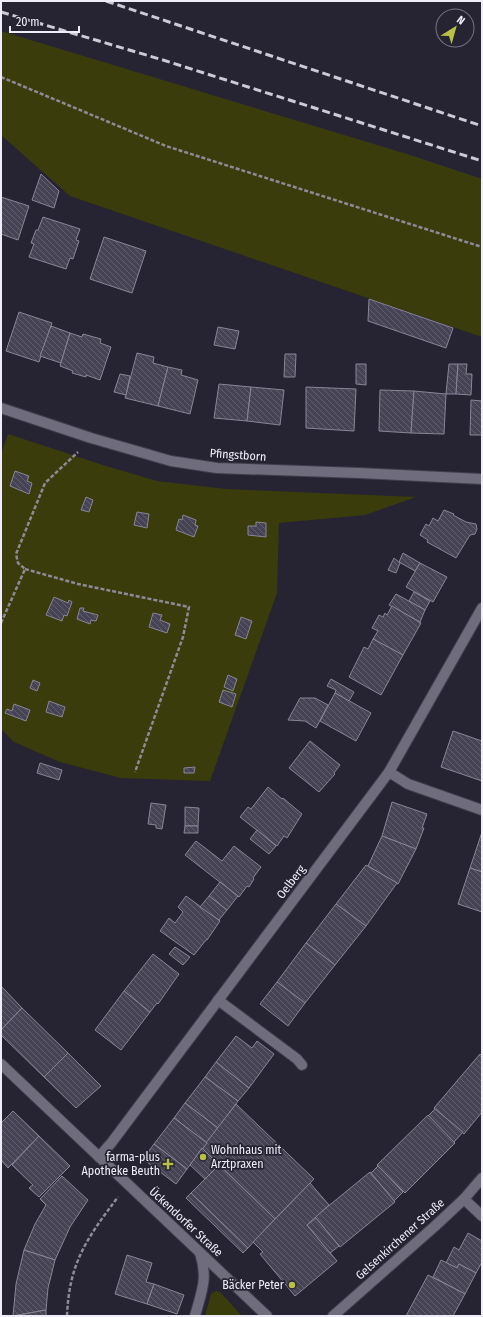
<svg xmlns="http://www.w3.org/2000/svg" width="483" height="1317" viewBox="0 0 483 1317" font-family="'Fira Sans Condensed',sans-serif">
	<defs>
		<pattern id="building-back-hatch" width="6" height="6" patternUnits="userSpaceOnUse"><rect width="6" height="6" fill="#464454"/><path d="M-1 5l2 2M0 0l6 6M5-1l2 2" fill="none" stroke="#615f6d"/></pattern>
	</defs>
	<rect width="100%" height="100%" fill="#262433"/>
	<!-- green -->
	<g fill="#3a3c0b">
		<polygon points="1,31 407,154 482,179 482,337 70,196 1,135"/>
		<polygon points="8,434 106,466 157,481 226,489 416,497 365,515 279,523 277,593 210,781 121,778 60,762 14,742 1,729 1,454"/>
		<polygon points="216,1291 220,1292 242,1316 205,1316 211,1294"/>
	</g>
	<!-- building -->
	<g fill="url(#building-back-hatch)" stroke="#878598">
		<polygon points="41,174 59,191 54,208 32,200"/>
		<polygon points="1,197 29,206 18,240 1,234"/>
		<polygon points="43,217 80,229 76,240 79,241 73,259 70,258 66,269 29,257 34,244 31,243 36,230 38,230"/>
		<polygon points="104,237 146,251 132,293 90,279"/>
		<polygon points="369,299 453,328 446,348 368,321"/>
		<polygon points="19,312 52,323 39,362 6,351"/>
		<polygon points="51,326 70,333 61,363 40,356"/>
		<polygon points="218,327 239,331 235,349 214,345"/>
		<polygon points="70,333 82,337 83,334 101,339 100,343 111,347 100,380 86,375 86,377 72,373 73,371 60,366"/>
		<polygon points="137,353 154,357 153,363 168,367 158,406 125,398"/>
		<polygon points="285,354 296,354 295,377 284,377"/>
		<polygon points="356,364 366,364 366,385 356,384"/>
		<polygon points="449,364 458,364 456,394 446,394"/>
		<polygon points="458,364 467,364 466,374 472,374 471,395 456,394"/>
		<polygon points="168,367 182,370 181,375 198,380 190,414 158,406"/>
		<polygon points="120,374 130,376 126,395 114,392"/>
		<polygon points="219,384 251,387 247,421 214,418"/>
		<polygon points="251,387 284,390 280,425 247,421"/>
		<polygon points="306,387 356,389 354,431 306,428"/>
		<polygon points="380,390 414,391 411,433 379,431"/>
		<polygon points="414,391 446,394 444,434 411,433"/>
		<polygon points="471,400 482,401 482,435 470,435"/>
		<polygon points="15,471 29,476 27,481 32,483 29,494 10,486"/>
		<polygon points="86,497 93,500 89,512 81,510"/>
		<polygon points="444,510 454,514 453,515 466,522 476,524 477,529 475,534 470,535 456,558 427,542 428,540 420,535 426,524 429,526 433,518 438,521"/>
		<polygon points="137,512 149,514 147,528 134,525"/>
		<polygon points="183,515 196,520 195,525 198,526 194,537 176,530 179,519 182,520"/>
		<polygon points="256,522 266,523 266,537 248,535 248,526 256,526"/>
		<polygon points="403,553 420,563 415,571 399,562"/>
		<polygon points="394,558 400,563 396,573 388,570"/>
		<polygon points="420,563 447,577 433,602 406,587"/>
		<polygon points="414,592 430,601 425,610 409,601"/>
		<polygon points="396,594 425,610 420,622 389,605"/>
		<polygon points="54,597 68,603 69,600 72,602 67,616 64,615 62,621 46,615"/>
		<polygon points="392,606 421,623 403,655 373,639 378,631 372,628 379,615 383,617 385,613 387,615"/>
		<polygon points="80,608 84,608 83,611 98,615 96,621 91,620 90,624 77,619"/>
		<polygon points="153,613 162,615 160,620 170,624 167,633 149,627"/>
		<polygon points="241,617 252,621 246,639 235,635"/>
		<polygon points="373,639 403,655 381,695 349,677 364,647 368,649"/>
		<polygon points="228,675 237,679 233,691 224,687"/>
		<polygon points="331,679 354,692 349,701 335,693 336,690 327,686"/>
		<polygon points="33,680 40,683 37,691 30,688"/>
		<polygon points="223,690 236,694 232,707 219,702"/>
		<polygon points="335,693 371,713 356,741 320,721"/>
		<polygon points="300,698 315,698 328,705 316,728 305,721 288,720"/>
		<polygon points="49,701 65,707 62,717 46,712"/>
		<polygon points="14,704 30,710 26,721 5,713 7,709 12,711"/>
		<polygon points="453,731 482,741 482,781 441,767"/>
		<polygon points="310,741 340,765 334,773 335,774 319,792 289,768"/>
		<polygon points="40,763 62,770 59,780 37,773"/>
		<polygon points="195,767 194,773 184,773 184,768"/>
		<polygon points="268,787 282,799 283,798 302,814 287,838 284,836 277,846 240,817 248,807 251,809"/>
		<polygon points="392,802 427,814 422,828 424,828 416,849 382,836"/>
		<polygon points="151,803 166,805 162,829 156,828 156,825 148,824"/>
		<polygon points="185,807 199,808 198,826 185,826"/>
		<polygon points="185,826 198,826 198,833 184,833"/>
		<polygon points="257,830 276,846 269,854 250,839"/>
		<polygon points="482,832 482,872 470,868"/>
		<polygon points="382,836 416,849 398,884 368,866"/>
		<polygon points="196,841 222,861 234,846 261,867 253,878 254,879 249,887 247,886 239,897 185,855"/>
		<polygon points="366,865 397,883 366,926 336,904"/>
		<polygon points="470,868 482,872 482,912 458,904"/>
		<polygon points="220,882 238,896 227,910 209,896"/>
		<polygon points="186,896 220,921 207,940 206,940 194,955 160,931 169,918 175,923 183,912 178,907"/>
		<polygon points="209,896 227,910 219,920 200,907"/>
		<polygon points="336,904 366,926 335,965 306,943"/>
		<polygon points="306,943 335,965 305,1003 277,982"/>
		<polygon points="175,947 190,957 183,965 169,954"/>
		<polygon points="153,954 179,974 158,1004 157,1003 150,1012 124,991"/>
		<polygon points="277,982 305,1003 288,1026 260,1004"/>
		<polygon points="1,986 22,1008 1,1030"/>
		<polygon points="124,991 150,1012 121,1050 95,1030"/>
		<polygon points="22,1008 68,1053 44,1077 1,1035 1,1030"/>
		<polygon points="236,1036 252,1048 257,1041 274,1054 249,1088 216,1062"/>
		<polygon points="68,1053 101,1086 76,1108 44,1077"/>
		<polygon points="480,1054 482,1056 482,1112 464,1134 434,1108"/>
		<polygon points="216,1062 249,1088 238,1101 205,1077"/>
		<polygon points="205,1077 238,1101 218,1128 185,1103"/>
		<polygon points="185,1103 218,1128 207,1143 174,1118"/>
		<polygon points="236,1104 314,1179 275,1219 202,1148"/>
		<polygon points="435,1109 463,1132 454,1142 428,1116"/>
		<polygon points="13,1111 39,1136 8,1168 1,1160 1,1123"/>
		<polygon points="428,1115 455,1143 405,1193 377,1165"/>
		<polygon points="174,1118 207,1143 187,1169 154,1144"/>
		<polygon points="39,1136 70,1166 39,1197 29,1188 33,1185 12,1165"/>
		<polygon points="154,1144 187,1169 176,1184 143,1159"/>
		<polygon points="202,1148 219,1165 205,1179 190,1165"/>
		<polygon points="219,1165 275,1219 248,1248 191,1193"/>
		<polygon points="378,1166 403,1192 394,1201 371,1173"/>
		<polygon points="370,1172 395,1202 340,1247 315,1217"/>
		<polygon points="62,1176 88,1200 70,1227 55,1260 24,1250 35,1224 46,1205 40,1199"/>
		<polygon points="310,1183 329,1205 307,1225 337,1261 295,1296 260,1254 263,1252 253,1242"/>
		<polygon points="191,1193 248,1248 243,1253 186,1198"/>
		<polygon points="316,1218 339,1246 330,1253 307,1225"/>
		<polygon points="468,1233 482,1241 482,1262 476,1273 459,1264 457,1268 446,1263 454,1247 459,1250"/>
		<polygon points="24,1250 55,1260 48,1288 46,1310 13,1316 16,1284"/>
		<polygon points="127,1255 152,1263 146,1282 154,1284 147,1304 115,1294"/>
		<polygon points="441,1260 457,1268 459,1264 476,1273 465,1294 433,1277"/>
		<polygon points="428,1275 465,1294 453,1316 406,1316"/>
		<polygon points="154,1284 184,1295 177,1314 147,1304"/>
		<polygon points="46,1310 46,1316 10,1316 13,1316"/>
	</g>
	<g fill="none" stroke-linecap="round" stroke-linejoin="round">
		<defs>
			<g id="minor">
				<polyline points="1,408 91,438 171,461 217,468 359,473 482,479"/>
				<polyline points="389,772 408,784 482,810"/>
				<polyline points="218,1000 297,1059 302,1065"/>
				<polyline points="1,1064 267,1316"/>
				<polyline points="99,1157 112,1142 389,772 482,608"/>
				<polyline points="464,1199 482,1216"/>
				<path d="M195 1316C202 1290 208 1279 200 1253"/>
				<polyline points="333,1316 434,1227 464,1199 482,1178"/>
			</g>
		</defs>
		<!-- minor casing -->
		<use href="#minor" stroke="#403e4b" stroke-width="12"/>
		<!-- path -->
		<g stroke="#8c8b97" stroke-width="2.5" stroke-dasharray="4 2" stroke-linecap="butt">
			<polyline points="1,77 166,146 482,247"/>
			<polyline points="25,569 78,584 189,607 183,637 135,772"/>
			<polyline points="1,623 25,569 18,563 16,554 45,483 78,452"/>
			<path d="M67 1316C69 1263 87 1238 118 1197"/>
		</g>
		<!-- minor -->
		<use href="#minor" stroke="#6e6c7d" stroke-width="10"/>
		<!-- rail -->
		<g stroke="#cbcad5" stroke-width="3" stroke-dasharray="8 4" stroke-linecap="butt">
			<polyline points="106,1 482,126"/>
			<polyline points="1,12 163,60 482,161"/>
		</g>
	</g>
	<!-- markers -->
	<g fill="#b9c046" stroke="#262433" stroke-width="1.5">
		<circle cx="203" cy="1157" r="4"/>
		<path d="M166 1158h4v4h4v4h-4v4h-4v-4h-4v-4h4z"/>
		<circle cx="292" cy="1285" r="4"/>
	</g>
	<g text-anchor="middle" dominant-baseline="central" stroke-width="3.5" stroke-linejoin="round" paint-order="stroke">
		<!-- street labels -->
		<g font-size="12" fill="#efeef8" stroke="#262433">
			<text transform="translate(238 455) rotate(4)">Pfingstborn</text>
			<text transform="translate(291 882) rotate(-53)">Oelberg</text>
			<text transform="translate(186 1222) rotate(43)">Ückendorfer Straße</text>
			<text transform="translate(400 1239) rotate(-42)">Gelsenkirchener Straße</text>
		</g>
		<!-- poi labels -->
		<g font-size="12" fill="#efeef8" stroke="#262433" text-anchor="end">
			<text x="211" y="1150" text-anchor="start">Wohnhaus mit<tspan x="211" dy="14">Arztpraxen</tspan></text>
			<text x="160" y="1157">farma-plus<tspan x="160" dy="14">Apotheke Beuth</tspan></text>
			<text x="284" y="1285">Bäcker Peter</text>
		</g>
	</g>
	<!-- border -->
	<rect width="483" height="1317" fill="none" stroke="#efeef8" stroke-width="4"/>
	<!-- north arrow -->
	<g transform="translate(455 28) rotate(37)"><circle r="19" fill="#262433" stroke="#767582"/>
	<path d="M0-3L7 15L0 10L-7 15Z" fill="#b9c046"/>
	<text y="-6" font-size="11" font-weight="bold" text-anchor="middle" fill="#efeef8">N</text>
	</g>
	<!-- scale -->
	<path d="M10 26v6h69v-6" fill="none" stroke="#efeef8" stroke-width="2"/>
	<text x="16" y="26" font-size="12" fill="#efeef8" stroke="#262433" stroke-width="3" paint-order="stroke">20 m</text>
</svg>
